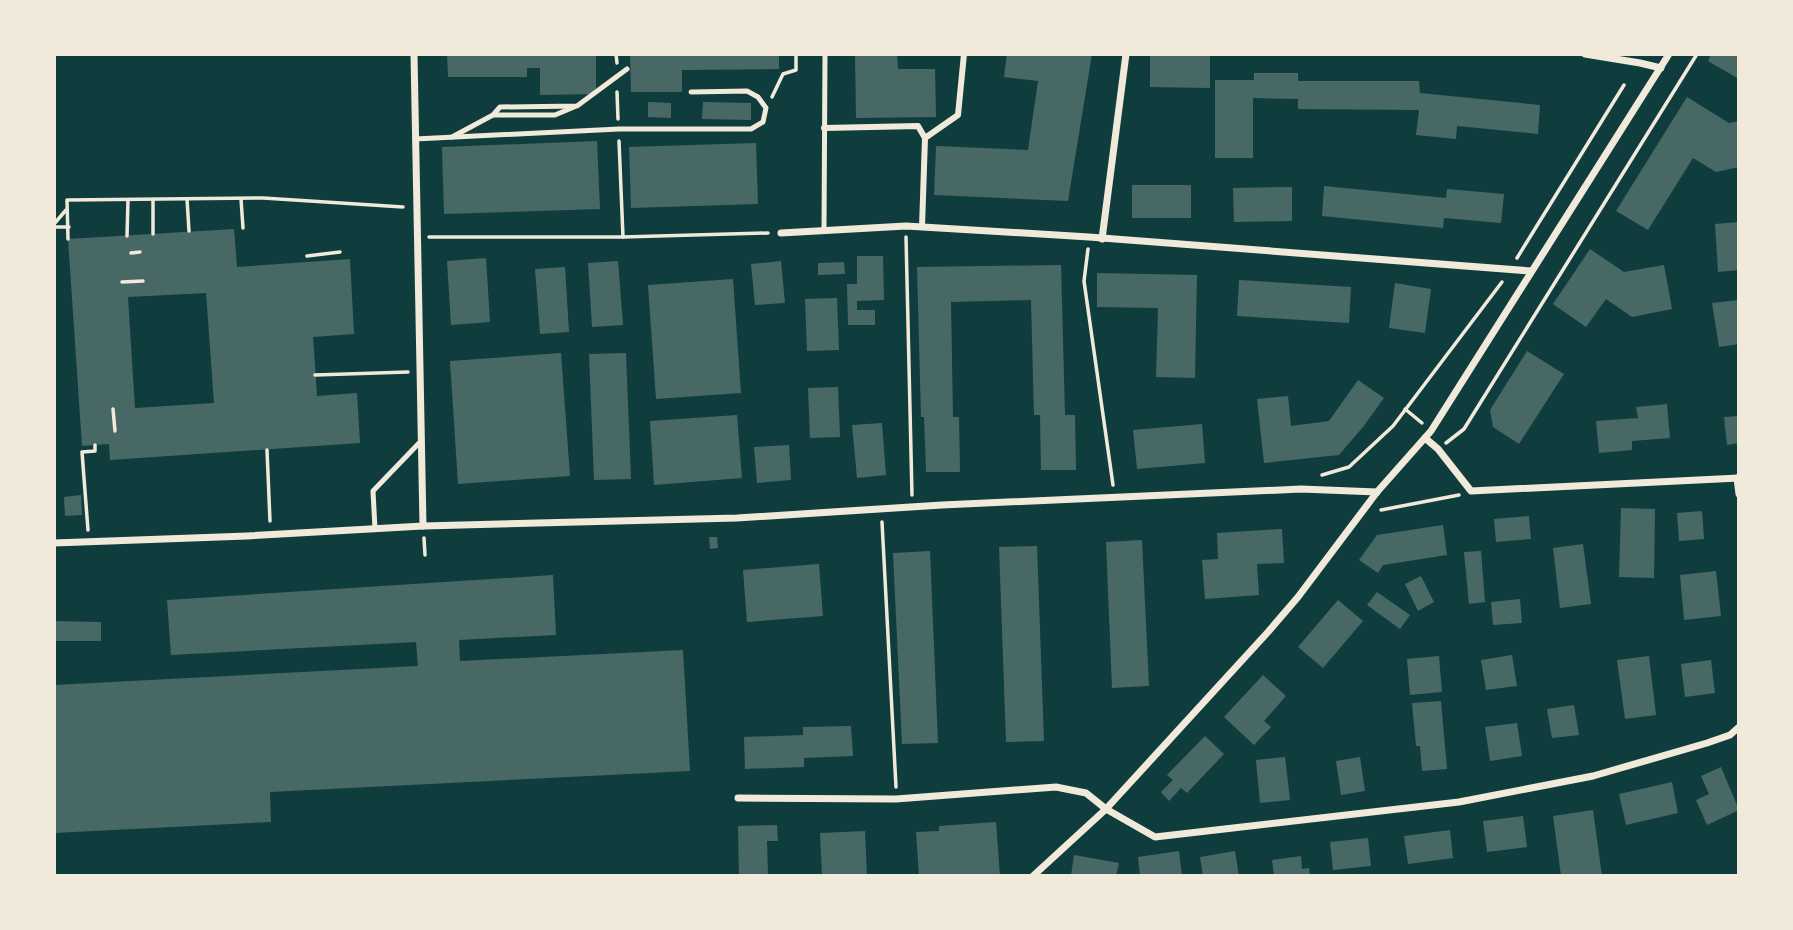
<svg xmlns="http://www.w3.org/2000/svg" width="1793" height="930" viewBox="0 0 1793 930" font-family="'IBM Plex Sans',sans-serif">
	<rect width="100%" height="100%" fill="#0f3d3e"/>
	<!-- building -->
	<g fill="#486865" fill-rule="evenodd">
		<polygon points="447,54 596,54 596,94 540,95 540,68 527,68 527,77 448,77"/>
		<polygon points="630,54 779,54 779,69 682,70 682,92 631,92"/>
		<polygon points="855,54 897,54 898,69 935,69 936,117 856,118"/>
		<polygon points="1007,54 1092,54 1068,201 934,195 936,146 1028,150 1038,81 1004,77"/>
		<polygon points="1711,54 1739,54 1739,74 1737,78 1708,61"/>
		<polygon points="1150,56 1210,56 1210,88 1150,87"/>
		<polygon points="1254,73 1298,73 1298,81 1419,81 1420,93 1540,105 1538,134 1457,126 1456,139 1416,135 1419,110 1298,109 1298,99 1253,98 1253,158 1215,158 1215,80 1254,80"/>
		<polygon points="1687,97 1729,123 1739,121 1739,167 1716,172 1693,158 1648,230 1616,211"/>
		<polygon points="648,102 671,103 671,118 648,117"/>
		<polygon points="703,102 751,103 751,120 702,119"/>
		<polygon points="597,141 600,209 444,214 442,147"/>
		<polygon points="756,143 758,204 631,208 629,147"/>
		<rect x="1132" y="185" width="59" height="33"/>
		<polygon points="1324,186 1446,198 1447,189 1504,194 1501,223 1444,218 1443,228 1322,216"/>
		<polygon points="1292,187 1292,221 1234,222 1233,188"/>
		<polygon points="1739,222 1739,270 1718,272 1715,224"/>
		<path d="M234 229 237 267 350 259 354 334 313 337 314 350 317 396 357 393 360 443 110 460 109 444 82 446 68 239ZM206 293 214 403 135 408 128 297Z"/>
		<polygon points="1590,249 1624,272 1664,265 1672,309 1632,317 1606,299 1586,327 1553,304"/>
		<polygon points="857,256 883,256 884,300 857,301 857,310 875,310 875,325 848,325 847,284 857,284"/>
		<polygon points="486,258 490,322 451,325 447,261"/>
		<polygon points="618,261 623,325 592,327 588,263"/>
		<polygon points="781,261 785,303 755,305 751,264"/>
		<polygon points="844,262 845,274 818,275 818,263"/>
		<polygon points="1061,265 1065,415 1075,415 1076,470 1041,470 1040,415 1034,415 1031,300 951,302 953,417 959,417 960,472 926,472 924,417 921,417 917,267"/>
		<polygon points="565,267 569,332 540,334 535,269"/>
		<polygon points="1097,273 1197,275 1195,378 1156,377 1158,308 1097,307"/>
		<polygon points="733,279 741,393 656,399 648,285"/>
		<polygon points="1239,280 1351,287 1349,323 1237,316"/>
		<polygon points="1395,283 1431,289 1425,333 1389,328"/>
		<polygon points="837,298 839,350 807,351 805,299"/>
		<polygon points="1739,300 1739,344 1719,347 1712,303"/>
		<polygon points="1527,351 1564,374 1519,444 1493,427 1490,410"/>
		<polygon points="561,353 570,476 458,484 450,361"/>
		<polygon points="626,353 631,479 594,480 589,354"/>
		<polygon points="1358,380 1384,398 1363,427 1339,455 1264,463 1257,399 1288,396 1291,426 1329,421"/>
		<polygon points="838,387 840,437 810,438 808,388"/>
		<polygon points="1667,404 1670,438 1632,441 1632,450 1599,453 1596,421 1638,418 1636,407"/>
		<polygon points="737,415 742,478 654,485 650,421"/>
		<polygon points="1739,416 1739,443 1727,445 1724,417"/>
		<polygon points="882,423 886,475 857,478 852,425"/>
		<polygon points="1202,424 1205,463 1137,469 1133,430"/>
		<polygon points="789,445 791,480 757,483 754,447"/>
		<polygon points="81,495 82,515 65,516 64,497"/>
		<polygon points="1621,508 1655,509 1654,578 1619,577"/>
		<polygon points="1702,511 1704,539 1679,541 1677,513"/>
		<polygon points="1529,516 1531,539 1496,542 1494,519"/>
		<polygon points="1443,525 1447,555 1383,565 1378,573 1359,560 1377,535"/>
		<polygon points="1282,529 1284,563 1257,564 1259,595 1205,599 1202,560 1218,559 1217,533"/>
		<polygon points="709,537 717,537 718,548 710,549"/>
		<polygon points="1142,540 1149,686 1112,688 1106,542"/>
		<polygon points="1583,544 1591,604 1560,608 1553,548"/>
		<polygon points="1037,546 1044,741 1006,742 999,547"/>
		<polygon points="930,551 938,743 902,744 893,553"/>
		<polygon points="1481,551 1485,602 1469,604 1464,552"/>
		<polygon points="819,564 823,616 747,622 743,570"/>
		<polygon points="1716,571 1721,616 1684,620 1680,575"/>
		<polygon points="553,575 556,635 459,640 460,661 683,650 690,771 270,792 271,822 54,833 54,685 418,666 416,642 171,655 167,600"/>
		<polygon points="1421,576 1434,602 1418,611 1405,584"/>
		<polygon points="1377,592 1410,615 1400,629 1367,605"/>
		<polygon points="1520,599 1522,623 1493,625 1491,602"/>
		<polygon points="1338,600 1363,621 1323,668 1298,647"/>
		<polygon points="54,621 101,622 101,641 54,641"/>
		<polygon points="1512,655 1517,686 1486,690 1481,660"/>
		<polygon points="1439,656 1442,692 1410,695 1407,659"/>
		<polygon points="1649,656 1656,715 1625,719 1617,660"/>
		<polygon points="1711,660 1715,693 1685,697 1681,664"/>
		<polygon points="1263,675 1286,696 1264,721 1271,727 1254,745 1224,717"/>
		<polygon points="1441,701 1447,769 1422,771 1420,746 1416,746 1412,703"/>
		<polygon points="1574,705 1579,735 1552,738 1547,709"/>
		<polygon points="1517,723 1522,756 1490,761 1485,727"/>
		<polygon points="851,726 853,756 804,758 804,767 745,769 744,737 803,735 803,727"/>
		<polygon points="1205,736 1224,754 1187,793 1181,788 1169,801 1161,792 1173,780 1167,775"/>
		<polygon points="1285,757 1290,800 1260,803 1256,760"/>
		<polygon points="1360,757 1365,791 1341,795 1336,761"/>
		<polygon points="1721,767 1739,810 1707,825 1696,800 1709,794 1701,776"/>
		<polygon points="1672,782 1678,813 1626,825 1619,794"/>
		<polygon points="1593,810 1602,876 1561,876 1553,816"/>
		<polygon points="1523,816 1527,847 1487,852 1483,821"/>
		<polygon points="996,822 1000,876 919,876 916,832 939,831 939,826"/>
		<polygon points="777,825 778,841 767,841 768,876 739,876 738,826"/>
		<polygon points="1450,830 1453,858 1408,864 1404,836"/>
		<polygon points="865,831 867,876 822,876 820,833"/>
		<polygon points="1368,838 1371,866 1333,870 1330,842"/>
		<polygon points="1179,851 1182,876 1140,876 1138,857"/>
		<polygon points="1235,851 1239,876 1203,876 1200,857"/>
		<polygon points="1074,855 1119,863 1116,876 1071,876"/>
		<polygon points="1301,856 1302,869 1309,868 1310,876 1274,876 1272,860"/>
	</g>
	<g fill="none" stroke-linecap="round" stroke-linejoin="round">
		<!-- path -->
		<g stroke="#f1e9da" stroke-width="3.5">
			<polyline points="616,54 617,63"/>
			<polyline points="617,92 618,119"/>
			<polyline points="772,97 783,74 796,70 796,54"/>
			<polyline points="619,141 623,237"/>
			<polyline points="187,199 189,231"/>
			<polyline points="241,199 243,228"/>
			<polyline points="153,200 153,234"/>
			<polyline points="54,224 66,210"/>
			<polyline points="54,227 69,227"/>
			<polyline points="127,236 128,200"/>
			<polyline points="429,237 623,237 768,233"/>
			<polyline points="906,237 912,495"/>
			<polyline points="68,239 67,200 263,198 403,207"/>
			<polyline points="1088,249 1084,281 1113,485"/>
			<polyline points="131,253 140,252"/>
			<polyline points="307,256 340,252"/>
			<polyline points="1517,258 1624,85"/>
			<polyline points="122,282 143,281"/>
			<polyline points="315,375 408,372"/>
			<polyline points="113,409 115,431"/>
			<polyline points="1405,409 1422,423"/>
			<polyline points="1446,443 1464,429 1697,54"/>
			<polyline points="267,450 270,521"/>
			<polyline points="1322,475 1349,467 1393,426 1502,282"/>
			<polyline points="1381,510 1459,495"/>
			<polyline points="882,522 896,787"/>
			<polyline points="88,530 82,452 95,451 95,445"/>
			<polyline points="424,538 425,555"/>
		</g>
		<!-- service -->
		<g stroke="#f1e9da" stroke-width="5">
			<polyline points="494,115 555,115 574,107"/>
			<polyline points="452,137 493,115 500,107 577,106 627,69"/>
			<polyline points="415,139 619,129 751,129 763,122 766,108 758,97 747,91 691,92"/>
			<polyline points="824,230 825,54"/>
			<polyline points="375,529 373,491 422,440"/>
		</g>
		<!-- pedestrian -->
		<g stroke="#f1e9da" stroke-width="6">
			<polyline points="824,128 918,126 925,138"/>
			<polyline points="922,227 925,138 958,115 964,54"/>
		</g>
		<!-- minor -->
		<g stroke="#f1e9da" stroke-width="7">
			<path d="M414 54C416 211 421 369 423 526"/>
			<polyline points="1585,54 1640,63 1661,68"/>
			<polyline points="781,233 906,226 1089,237 1531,271"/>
			<polyline points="1102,239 1126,54"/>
			<polyline points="1425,438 1438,449 1471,491 1739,478"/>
			<polyline points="1737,478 1739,494"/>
			<polyline points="54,543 247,536 423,526 737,518 942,505 1301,489 1377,492"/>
			<polyline points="738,798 896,799 1056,787 1086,793 1106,809 1155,837 1459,802 1593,776 1707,743 1730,735 1739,727"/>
			<polyline points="1033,876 1106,809 1268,632 1298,597 1377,492 1431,431 1669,54"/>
		</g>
	</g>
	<!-- border -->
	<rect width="1793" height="930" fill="none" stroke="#f1e9da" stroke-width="112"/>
</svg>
